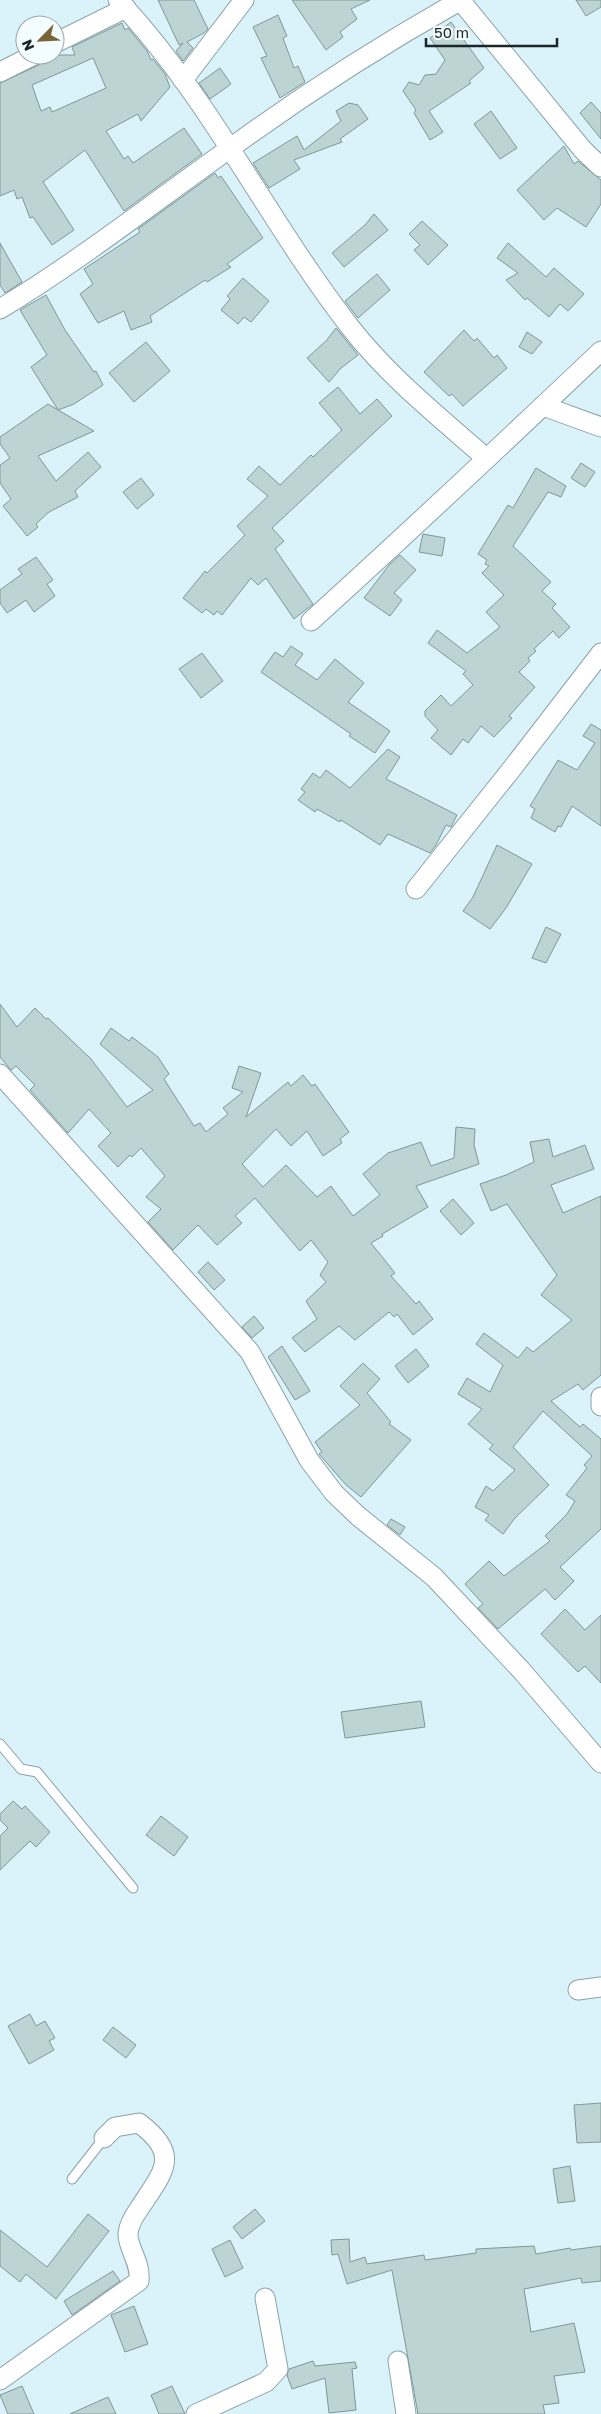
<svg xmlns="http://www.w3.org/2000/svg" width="601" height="2414" viewBox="0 0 601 2414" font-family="'Golos Text',sans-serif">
	<rect width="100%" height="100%" fill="#daf2f9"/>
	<!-- building -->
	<g fill="#bcd5d4" stroke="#809796" fill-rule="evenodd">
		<polygon points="158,0 194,0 208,29 204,33 187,42 193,48 183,61 176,51 183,43 179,45"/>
		<polygon points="292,0 370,0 351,9 357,19 340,32 343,37 326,50"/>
		<polygon points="576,0 601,0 601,7 586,16"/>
		<polygon points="278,15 287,36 283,38 294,68 298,66 305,82 280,98 261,58 267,56 253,27"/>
		<polygon points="451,22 484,68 469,81 471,83 429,111 443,132 430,140 414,113 416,110 403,91 409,82 419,85 425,75 436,74 445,60 430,38"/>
		<path d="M122 23 125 30 128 28 147 51 151 60 153 59 165 74 170 87 141 121 138 114 106 131 124 159 128 156 133 163 184 128 202 154 124 211 85 150 43 182 74 230 52 245 33 217 30 218 22 197 17 199 14 190 0 196V83L39 65 45 55H75L72 47ZM93 58 106 88 52 112 50 107 41 111 32 85Z"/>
		<polygon points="220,68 231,84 210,99 199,83"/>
		<polygon points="591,102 601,113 601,139 580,113"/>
		<polygon points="349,103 358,105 368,119 340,139 342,142 294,160 300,169 269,188 253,163 297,136 304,150 341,121 336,111"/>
		<polygon points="491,111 517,148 500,159 474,124"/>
		<polygon points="564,146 574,164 578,161 601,180 601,204 586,227 557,208 544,220 517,190"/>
		<polygon points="215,173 218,178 221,176 263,238 227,264 231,267 207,282 205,280 150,316 152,322 131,330 124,311 98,323 80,294 93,284 84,269 140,232 138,229"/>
		<polygon points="374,214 388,230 344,267 332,253 365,225"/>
		<polygon points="422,221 448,245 428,265 414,250 420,245 409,234"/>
		<polygon points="0,243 22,282 5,293 0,285"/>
		<polygon points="508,243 546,277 554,268 584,294 568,311 560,304 549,317 527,298 525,300 506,280 518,273 497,258"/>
		<polygon points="377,274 390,290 358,318 345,301"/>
		<polygon points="243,278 269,301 251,322 244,317 238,324 221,310 230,299 227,296"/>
		<polygon points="46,295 65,330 94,372 96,371 103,385 74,404 58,410 31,367 47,355 20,310"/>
		<polygon points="336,328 358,355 341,368 329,382 307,358 326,341"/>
		<polygon points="464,330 474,341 477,338 494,358 497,355 507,368 463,406 452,394 449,396 424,372"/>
		<polygon points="527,332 542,342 532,354 519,347"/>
		<polygon points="146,342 170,371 134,402 109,373"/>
		<polygon points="338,387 360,414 377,399 392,416 272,528 284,541 275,549 313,604 294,619 266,578 258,585 251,578 222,615 217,611 214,615 206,609 202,613 183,598 205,571 207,573 245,535 237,526 268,496 247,479 259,466 280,485 311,455 313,457 342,430 319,403"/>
		<polygon points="48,404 94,431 38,456 56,481 88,452 101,467 75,491 78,497 49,512 36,524 38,527 27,536 3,506 11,499 0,483 0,465 10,458 0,444 0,437"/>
		<polygon points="581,463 595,472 585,487 571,478"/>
		<polygon points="536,468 566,486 561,497 548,492 513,546 551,582 542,591 556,604 552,608 570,627 559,638 553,631 534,649 536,651 528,658 530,661 519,672 535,687 509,716 512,718 494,737 481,726 468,743 463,739 451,755 431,738 438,730 425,716 425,711 441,695 451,706 473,685 463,674 466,671 428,643 437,630 467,653 500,627 486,612 504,595 482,573 489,566 485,564 487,560 478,554 508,505 513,508"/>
		<polygon points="141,478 154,495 137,509 123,492"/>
		<polygon points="423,534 445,538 442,556 419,552"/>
		<polygon points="400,555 416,570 394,593 402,600 390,616 364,598 389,565"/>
		<polygon points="36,557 53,580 47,584 55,596 34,612 26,600 7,613 0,603 0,590 22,574 18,569"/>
		<polygon points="291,646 303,654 295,665 317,680 335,659 364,683 348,702 390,731 375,753 349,736 351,734 261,672 275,652 283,657"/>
		<polygon points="202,653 223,681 201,698 179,669"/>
		<polygon points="591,724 601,730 601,826 572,806 561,827 558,826 555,832 531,818 535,809 530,806 558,760 577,770 595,743 583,736"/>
		<polygon points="388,749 400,757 386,779 457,815 451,827 446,825 436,845 430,853 388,834 380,845 341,820 340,822 317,809 315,812 298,800 305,792 301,789 313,773 320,778 326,770 350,788"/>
		<polygon points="497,845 532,864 506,908 490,929 463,911 473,897"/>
		<polygon points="546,927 561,934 546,963 532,958"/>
		<polygon points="0,1004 17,1027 35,1008 46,1019 48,1018 91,1059 127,1107 153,1090 100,1044 111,1028 129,1041 132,1037 158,1057 169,1074 164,1079 194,1126 200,1123 206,1132 228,1114 223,1108 243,1092 232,1088 239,1066 261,1073 246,1117 288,1082 291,1086 303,1075 312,1086 315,1084 349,1132 340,1139 342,1143 323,1156 307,1131 291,1146 276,1129 242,1164 263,1187 286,1165 317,1197 331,1186 353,1216 380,1195 363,1174 388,1153 421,1142 431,1166 454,1158 456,1127 475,1129 474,1145 479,1164 416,1186 428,1207 382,1234 383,1236 371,1243 395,1273 391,1276 416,1304 419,1301 433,1319 413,1335 397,1314 394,1317 389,1312 355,1340 339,1326 305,1352 292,1338 317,1319 306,1301 326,1282 320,1275 328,1262 311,1240 300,1251 255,1198 235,1216 242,1223 217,1245 198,1225 173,1250 148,1222 161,1209 146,1197 165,1176 141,1148 132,1157 130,1155 118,1167 98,1146 111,1133 89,1109 68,1133 30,1090 35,1085 16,1066 11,1070 0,1057"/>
		<polygon points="549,1139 553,1157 585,1145 594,1169 551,1185 563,1213 601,1196 601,1375 583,1390 578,1384 551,1401 580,1427 583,1424 601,1439 601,1529 560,1567 574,1581 555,1600 545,1589 498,1629 478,1608 483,1604 465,1584 489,1561 504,1576 550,1541 545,1536 567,1514 575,1501 566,1495 587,1468 584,1465 592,1456 543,1411 513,1447 549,1485 515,1518 503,1534 485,1520 489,1515 475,1507 486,1486 493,1491 515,1470 489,1449 493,1445 468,1424 482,1409 458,1394 467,1378 490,1392 503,1365 476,1344 484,1333 518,1358 527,1347 533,1352 572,1320 541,1295 557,1275 507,1204 491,1211 480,1184 506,1175 534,1162 530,1142"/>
		<polygon points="453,1199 474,1223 461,1235 440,1211"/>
		<polygon points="208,1262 225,1280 214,1290 198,1272"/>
		<polygon points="254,1316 264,1328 252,1338 242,1327"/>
		<polygon points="282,1346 310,1391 295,1400 268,1357"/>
		<polygon points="416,1349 429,1366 408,1383 395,1366"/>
		<polygon points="363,1363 380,1379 367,1393 391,1422 389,1424 411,1440 361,1497 346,1485 319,1454 322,1452 315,1442 360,1405 340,1386"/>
		<polygon points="391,1519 405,1527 400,1535 387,1525"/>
		<polygon points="565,1609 585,1630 601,1615 601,1683 585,1666 578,1672 541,1634"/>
		<polygon points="421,1701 425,1727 345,1738 341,1712"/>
		<polygon points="13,1801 22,1809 25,1806 50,1832 36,1847 30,1841 0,1870 0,1836 8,1828 0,1820 0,1814"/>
		<polygon points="161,1816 188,1837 174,1856 146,1835"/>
		<polygon points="30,2014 36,2026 45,2021 55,2038 49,2041 54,2050 29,2064 8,2026"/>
		<polygon points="113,2027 136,2045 126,2058 103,2040"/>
		<polygon points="601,2103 601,2142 577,2143 574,2105"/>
		<polygon points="570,2166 575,2201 558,2203 553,2169"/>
		<polygon points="255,2209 265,2221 242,2239 233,2227"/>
		<polygon points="88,2214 109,2231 56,2299 26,2274 20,2282 0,2266 0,2230 47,2267"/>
		<polygon points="349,2239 350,2262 365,2257 367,2264 424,2255 425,2260 476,2253 476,2249 534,2246 536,2254 570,2248 571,2250 601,2246 601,2281 582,2283 581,2278 524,2289 531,2332 574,2323 585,2372 554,2376 559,2403 543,2405 545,2414 418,2414 392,2270 347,2284 338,2254 332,2255 331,2240"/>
		<polygon points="230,2240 243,2268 225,2277 212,2249"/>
		<polygon points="113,2271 120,2281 72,2315 64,2301"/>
		<polygon points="134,2306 148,2344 125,2352 111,2315"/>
		<polygon points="313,2361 315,2366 355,2362 357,2368 352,2369 356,2410 329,2413 325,2378 292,2389 287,2375 289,2369"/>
		<polygon points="22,2386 34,2414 8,2414 0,2395"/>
		<polygon points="172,2386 185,2414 159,2414 151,2395"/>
		<polygon points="108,2397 116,2414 70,2414"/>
	</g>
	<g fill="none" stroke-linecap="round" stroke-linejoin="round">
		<defs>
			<g id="service">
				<polyline points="0,1744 21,1769 37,1772 133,1888"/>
				<polyline points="72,2179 104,2138"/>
			</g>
			<g id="minor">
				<path d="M118 0C210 98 268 221 350 327 389 377 438 416 486 458"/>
				<polyline points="460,0 583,150 601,167"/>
				<polyline points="55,43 126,8"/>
				<polyline points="0,72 34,55"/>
				<polyline points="183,80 244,0"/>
				<path d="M0 309C79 261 153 203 229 149 303 95 381 45 461 0"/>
				<polyline points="543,406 601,427"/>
				<path d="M311 621C409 532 505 442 601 351"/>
				<polyline points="416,889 514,766 601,653"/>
				<polyline points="0,1074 250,1352 309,1460 334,1493 358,1516 434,1577 521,1670 601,1763"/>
				<polyline points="601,1397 601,1406"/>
				<polyline points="578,1990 601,1987"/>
				<polyline points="398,2361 406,2414"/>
				<path d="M0 2380 139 2281C141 2261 127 2248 128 2233 129 2224 134 2216 139 2209 163 2172 182 2155 139 2123L115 2127 104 2138"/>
				<polyline points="196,2414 266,2382 278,2369 265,2298"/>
			</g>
		</defs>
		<!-- service casing -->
		<use href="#service" stroke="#8ba2a8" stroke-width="11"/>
		<!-- minor casing -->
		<use href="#minor" stroke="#8ba2a8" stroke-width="21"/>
		<!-- service -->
		<use href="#service" stroke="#fff" stroke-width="9"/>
		<!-- minor -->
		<use href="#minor" stroke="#fff" stroke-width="19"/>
	</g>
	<!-- north arrow -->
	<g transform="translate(40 40) rotate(246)"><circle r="24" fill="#f3fcff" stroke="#9da6a9"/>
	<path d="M0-4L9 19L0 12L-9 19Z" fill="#7a6635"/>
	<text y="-8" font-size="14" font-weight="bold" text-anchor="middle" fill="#1c2528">N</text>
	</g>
	<!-- scale -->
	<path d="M426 38v8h131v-8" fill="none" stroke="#1c2528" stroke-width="2.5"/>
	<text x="434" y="38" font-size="15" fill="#1c2528" stroke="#f3fcff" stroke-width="4" paint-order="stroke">50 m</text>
</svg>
